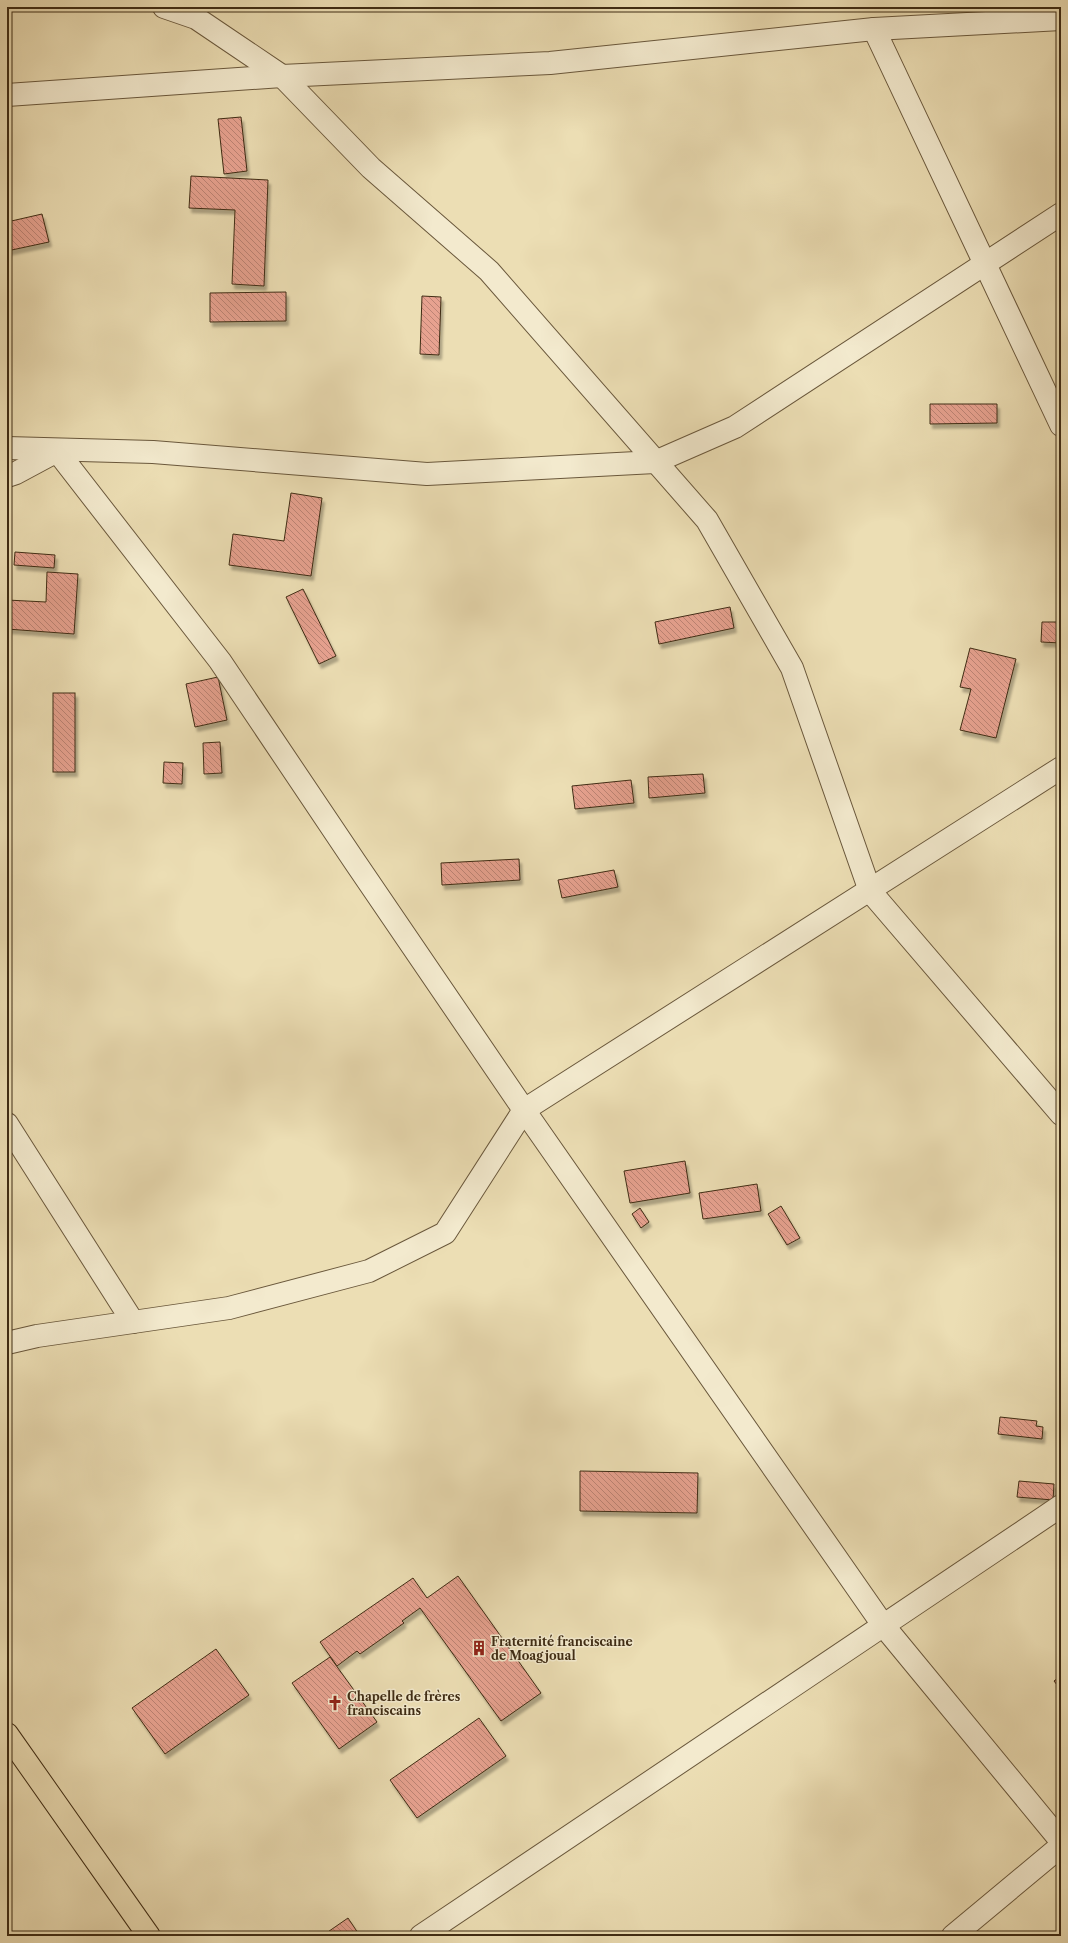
<svg xmlns="http://www.w3.org/2000/svg" width="1068" height="1943" viewBox="0 0 1068 1943" font-family="'Libre Caslon Text',serif">
	<defs>
		<pattern id="building-back-hatch" width="6" height="6" patternUnits="userSpaceOnUse"><rect width="6" height="6" fill="#e7a290"/><path d="M-1 5l2 2M0 0l6 6M5-1l2 2" fill="none" stroke="#bd8474"/></pattern>
		<filter id="shadow"><feDropShadow dx="2.5" dy="4.5" stdDeviation="1" flood-color="#0004"/></filter>
	</defs>
	<rect width="100%" height="100%" fill="#ecdeb4"/>
	<filter id="stains"><feTurbulence type="fractalNoise" baseFrequency=".005" numOctaves="4"/><feColorMatrix values="0 0 0 0 .2 0 0 0 0 .09 0 0 0 0 .02 0 0 0 .5 -.17"/></filter>
	<radialGradient id="worn" r=".72"><stop offset=".6" stop-color="#630" stop-opacity="0"/><stop offset="1" stop-color="#630" stop-opacity=".3"/></radialGradient>
	<!-- building -->
	<g fill="url(#building-back-hatch)" stroke="#3f2c14" filter="url(#shadow)">
		<polygon points="241,117 247,171 224,174 218,119"/>
		<polygon points="191,176 268,180 264,286 232,284 235,210 189,208"/>
		<polygon points="42,214 49,242 7,251 7,222"/>
		<polygon points="286,292 286,321 210,322 210,293"/>
		<polygon points="422,296 441,297 439,355 420,354"/>
		<polygon points="930,404 997,404 997,423 930,424"/>
		<polygon points="291,493 322,498 311,576 229,565 233,534 284,541"/>
		<polygon points="15,552 55,555 54,568 14,565"/>
		<polygon points="47,572 78,574 74,634 7,629 7,600 46,602"/>
		<polygon points="303,589 336,656 319,664 286,597"/>
		<polygon points="730,607 734,628 659,644 655,622"/>
		<polygon points="1042,622 1061,622 1061,643 1041,642"/>
		<polygon points="970,648 1016,659 996,738 960,730 971,689 960,687"/>
		<polygon points="218,677 227,720 195,727 186,684"/>
		<rect x="53" y="693" width="22" height="79"/>
		<polygon points="220,742 222,773 204,774 203,743"/>
		<polygon points="164,762 183,763 182,784 163,783"/>
		<polygon points="703,774 705,793 649,798 648,777"/>
		<polygon points="631,780 634,803 575,809 572,786"/>
		<polygon points="519,859 520,880 442,885 441,863"/>
		<polygon points="614,870 618,887 562,898 558,880"/>
		<polygon points="685,1161 690,1193 630,1203 624,1171"/>
		<polygon points="757,1184 761,1211 703,1219 699,1193"/>
		<polygon points="781,1206 800,1238 787,1245 768,1214"/>
		<polygon points="640,1208 649,1222 641,1228 632,1214"/>
		<polygon points="1000,1417 1037,1421 1036,1426 1043,1427 1042,1439 998,1434"/>
		<polygon points="580,1471 698,1473 697,1513 580,1511"/>
		<polygon points="1019,1481 1054,1484 1053,1500 1017,1497"/>
		<polygon points="458,1576 541,1693 501,1721 420,1608 402,1621 404,1623 360,1654 357,1651 337,1666 320,1642 413,1578 427,1598"/>
		<polygon points="216,1649 249,1695 165,1754 132,1708"/>
		<polygon points="330,1657 377,1722 339,1749 292,1683"/>
		<polygon points="1061,1676 1061,1690 1054,1681"/>
		<polygon points="479,1718 506,1756 417,1818 390,1780"/>
		<polygon points="348,1918 360,1936 322,1936"/>
	</g>
	<g fill="none" stroke-linecap="round" stroke-linejoin="round">
		<defs>
			<g id="minor">
				<polyline points="164,7 196,18 282,76 371,168 489,271 707,520 792,668 870,891 1061,1114"/>
				<polyline points="874,29 1061,425"/>
				<polyline points="7,95 282,76 550,63 874,29 1061,19"/>
				<polyline points="7,448 153,452 427,474 655,462 735,427 1061,214"/>
				<polyline points="7,476 16,473 57,451 220,661 355,862 524,1110 883,1625 1061,1841"/>
				<polyline points="7,1124 133,1322"/>
				<polyline points="7,1343 37,1336 229,1308 369,1271 445,1233 524,1110 1061,768"/>
				<polyline points="421,1936 1061,1506"/>
				<polyline points="953,1936 1061,1846"/>
			</g>
			<polyline id="primary" points="7,1734 149,1936"/>
		</defs>
		<!-- minor casing -->
		<use href="#minor" stroke="#6a583c" stroke-width="24"/>
		<!-- primary casing -->
		<use href="#primary" stroke="#3f2c14" stroke-width="24"/>
		<!-- minor -->
		<use href="#minor" stroke="#f3eace" stroke-width="22"/>
		<!-- primary -->
		<use href="#primary" stroke="#ecdeb4" stroke-width="22"/>
	</g>
	<!-- icons -->
	<defs>
		<symbol id="building-bare" viewBox="-9 -9 18 18"><path d="M-4-6H4V6H1V3H-1V6H-4ZM-2.5-4.3h1.7v1.8h-1.7ZM.8-4.3h1.7v1.8H.8ZM-2.5-1h1.7V.8h-1.7ZM.8-1h1.7V.8H.8Z" fill="#8f2418" stroke="#f3eace" stroke-width="2.5" paint-order="stroke"/></symbol>
		<symbol id="church-bare" viewBox="-9 -9 18 18"><path d="M-1.2-6h2.4v3.5h3.3v2.4h-3.3V6h-2.4V-.1h-3.3v-2.4h3.3Z" fill="#8f2418" stroke="#f3eace" stroke-width="2.5" paint-order="stroke"/></symbol>
	</defs>
	<g fill-rule="evenodd">
		<use href="#building-bare" x="468" y="1637" width="22" height="22"/>
		<use href="#church-bare" x="324" y="1692" width="22" height="22"/>
	</g>
	<g text-anchor="middle" dominant-baseline="central" stroke-width="3" stroke-linejoin="round" paint-order="stroke">
		<!-- poi labels -->
		<g font-size="12" font-weight="bold" fill="#3f2c14" stroke="#f3eace" text-anchor="start">
			<text x="491" y="1641">Fraternité franciscaine<tspan x="491" dy="14">de Moagjoual</tspan></text>
			<text x="347" y="1696">Chapelle de frères<tspan x="347" dy="14">franciscains</tspan></text>
		</g>
	</g>
	<!-- margin -->
	<rect width="1068" height="1943" fill="none" stroke="#ecdeb4" stroke-width="24"/>
	<rect x="8" y="8" width="1052" height="1927" fill="none" stroke="#3f2c14" stroke-width="2"/>
	<rect x="12" y="12" width="1044" height="1919" fill="none" stroke="#3f2c14"/>
	<rect width="100%" height="100%" filter="url(#stains)"/>
	<rect width="100%" height="100%" fill="url(#worn)"/>
</svg>
